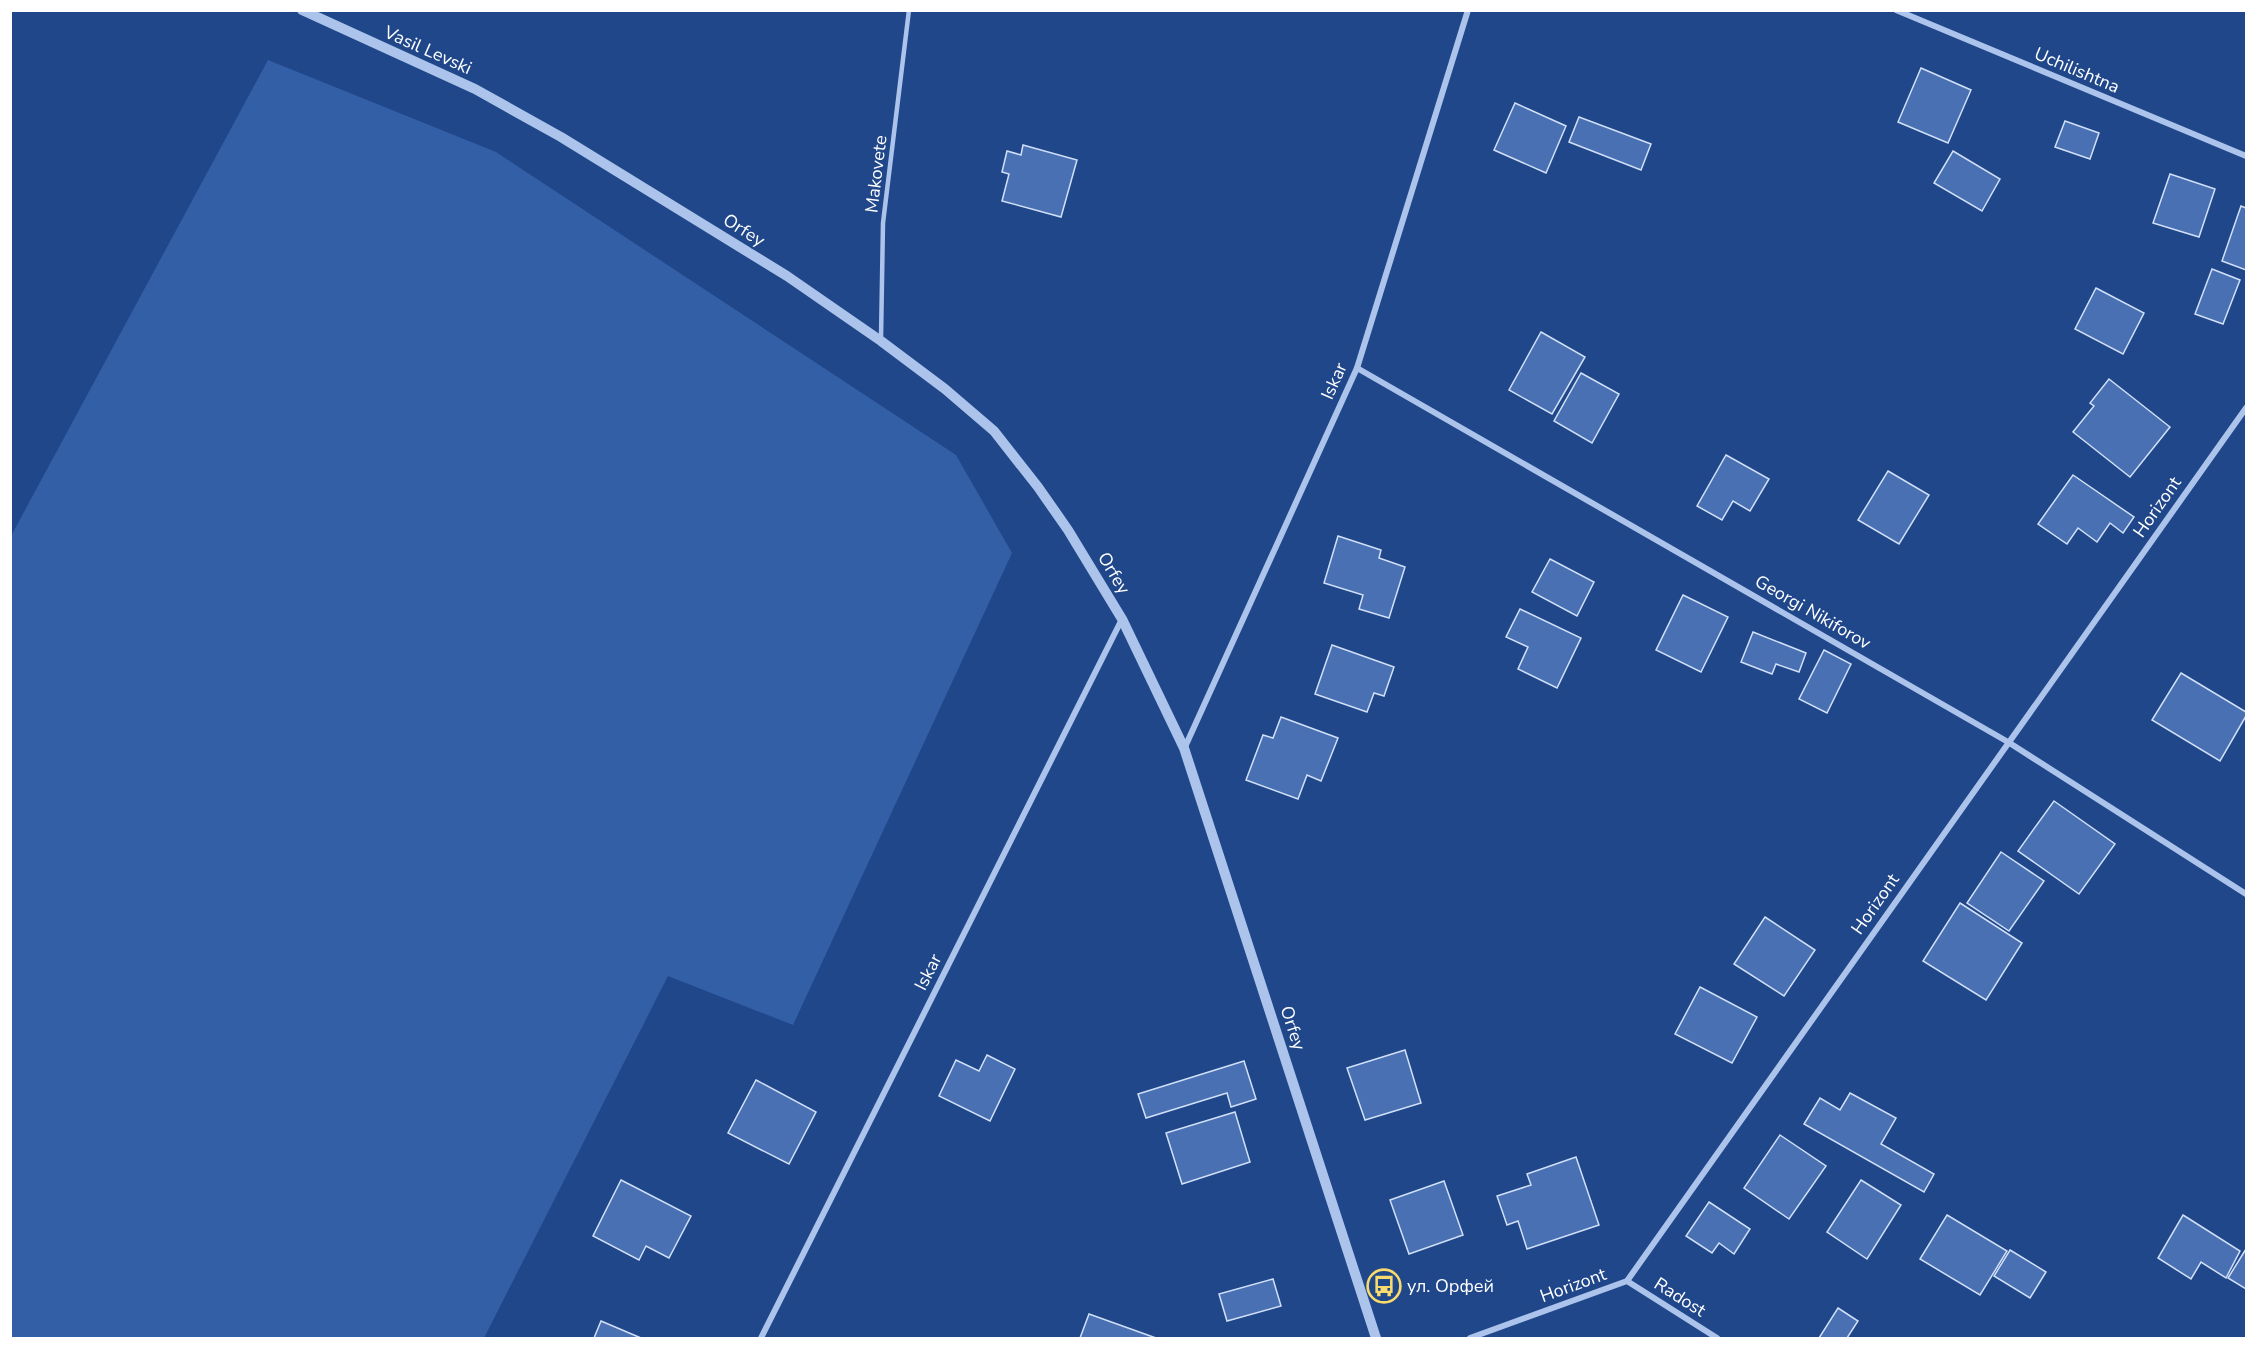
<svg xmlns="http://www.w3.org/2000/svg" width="2257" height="1349" viewBox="0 0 2257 1349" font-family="'Nunito Sans',sans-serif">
	<rect width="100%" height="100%" fill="#20478a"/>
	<!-- green -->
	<polygon fill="#335fa7" points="268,60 496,152 956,455 1012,553 793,1025 668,976 484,1338 11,1338 11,536"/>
	<!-- building -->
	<g fill="#4870b2" stroke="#d1e0f8" stroke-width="1.5">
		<polygon points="1921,68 1971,90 1948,143 1898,122"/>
		<polygon points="1515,103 1566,126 1546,173 1494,150"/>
		<polygon points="1579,117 1651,144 1641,170 1569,142"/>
		<polygon points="2065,121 2099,133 2090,159 2055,147"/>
		<polygon points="1023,145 1077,160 1061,217 1002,201 1009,174 1002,172 1007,151 1021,155"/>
		<polygon points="1953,151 2000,179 1982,211 1934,183"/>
		<polygon points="2170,174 2215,189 2199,237 2153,223"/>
		<polygon points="2241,206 2246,208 2246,270 2222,261"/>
		<polygon points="2212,269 2240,280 2223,324 2195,314"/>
		<polygon points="2096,288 2144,313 2123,354 2075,329"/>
		<polygon points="1541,332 1585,357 1552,414 1509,390"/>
		<polygon points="1581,373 1619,394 1592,443 1554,421"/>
		<polygon points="2109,379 2170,427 2130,477 2073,432 2094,406 2090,403"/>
		<polygon points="1726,455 1769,479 1750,511 1733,501 1722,520 1697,506"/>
		<polygon points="1888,471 1929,495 1899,544 1858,520"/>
		<polygon points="2073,475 2134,517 2123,533 2110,523 2097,542 2078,528 2067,544 2038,524"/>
		<polygon points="1338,536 1381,550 1379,558 1405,567 1389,618 1359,609 1363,595 1324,583"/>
		<polygon points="1550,559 1594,582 1577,616 1532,592"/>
		<polygon points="1683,595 1728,617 1701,672 1656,650"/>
		<polygon points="1520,609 1581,638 1557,688 1518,669 1528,647 1506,637"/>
		<polygon points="1753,632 1806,653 1799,672 1776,664 1772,674 1741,662"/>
		<polygon points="1332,645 1394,667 1384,696 1374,693 1367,712 1315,694"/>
		<polygon points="1824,650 1851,664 1827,713 1799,699"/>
		<polygon points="2181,673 2246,712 2246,716 2220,761 2152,720"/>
		<polygon points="1281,717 1338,738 1321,781 1307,775 1298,799 1246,780 1263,735 1273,738"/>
		<polygon points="2054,801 2115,844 2079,894 2018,851"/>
		<polygon points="2001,852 2044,881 2009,931 1967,903"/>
		<polygon points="1960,903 2022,943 1986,1000 1923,961"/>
		<polygon points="1765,917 1815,950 1784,996 1734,964"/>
		<polygon points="1700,987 1757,1017 1732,1063 1675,1034"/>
		<polygon points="1405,1050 1421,1103 1365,1120 1347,1068"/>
		<polygon points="987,1055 1015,1069 990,1121 939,1096 956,1060 979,1071"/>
		<polygon points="1244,1061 1256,1099 1231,1107 1227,1093 1146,1118 1138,1094"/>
		<polygon points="756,1080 816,1112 789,1164 728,1133"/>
		<polygon points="1850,1093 1896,1118 1881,1144 1934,1174 1924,1192 1804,1124 1820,1098 1840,1110"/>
		<polygon points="1235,1112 1250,1162 1182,1184 1166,1133"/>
		<polygon points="1780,1135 1826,1166 1789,1219 1744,1188"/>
		<polygon points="1576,1157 1599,1225 1527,1249 1518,1221 1507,1225 1497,1196 1531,1185 1527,1174"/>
		<polygon points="621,1180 691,1216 669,1258 646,1246 639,1260 593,1236"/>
		<polygon points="1861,1180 1901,1205 1867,1259 1827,1232"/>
		<polygon points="1444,1181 1463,1235 1409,1254 1390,1200"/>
		<polygon points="1709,1202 1750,1229 1734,1254 1719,1243 1712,1253 1686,1236"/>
		<polygon points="1947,1215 2007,1251 1980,1295 1920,1259"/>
		<polygon points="2183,1215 2240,1251 2226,1278 2201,1262 2191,1279 2158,1258"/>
		<polygon points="2246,1249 2246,1289 2228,1278"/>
		<polygon points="2010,1250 2046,1272 2030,1298 1994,1276"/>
		<polygon points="1273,1279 1281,1306 1227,1321 1219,1294"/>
		<polygon points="1838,1308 1858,1321 1847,1338 1819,1338"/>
		<polygon points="1089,1314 1156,1338 1080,1338"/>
		<polygon points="601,1321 641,1338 594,1338"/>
	</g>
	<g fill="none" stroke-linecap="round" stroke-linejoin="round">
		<!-- service -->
		<polyline stroke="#acc4eb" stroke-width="4.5" points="881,338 883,223 909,10"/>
		<!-- minor -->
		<g stroke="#acc4eb" stroke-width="6">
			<polyline points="1896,10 2246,156"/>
			<polyline points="1357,368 2008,742 2246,894"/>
			<polyline points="1185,747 1357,368 1468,10"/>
			<polyline points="1627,1281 1717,1338"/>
			<polyline points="761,1338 1122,619"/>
			<polyline points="1470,1338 1627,1281 2246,408"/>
		</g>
		<!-- tertiary -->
		<polyline stroke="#acc4eb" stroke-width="10" points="302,10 475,89 561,137 787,276 881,341 945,389 994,431 1038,487 1068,530 1122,619 1184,748 1376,1338"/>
	</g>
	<!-- icons -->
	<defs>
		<symbol id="bus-ring" viewBox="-11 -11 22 22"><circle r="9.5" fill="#20478a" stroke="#f9da6c" stroke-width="1.5"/><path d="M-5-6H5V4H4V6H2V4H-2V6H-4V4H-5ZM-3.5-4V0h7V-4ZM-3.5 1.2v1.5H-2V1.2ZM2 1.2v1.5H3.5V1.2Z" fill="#f9da6c"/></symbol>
	</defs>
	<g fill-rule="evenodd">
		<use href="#bus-ring" x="1365" y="1267" width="38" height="38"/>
	</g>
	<g text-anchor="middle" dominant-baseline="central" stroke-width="4.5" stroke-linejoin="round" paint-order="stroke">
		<!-- street labels -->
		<g font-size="18" fill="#fff" stroke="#20478a">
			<text transform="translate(428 50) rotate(24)">Vasil Levski</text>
			<text transform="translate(2077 70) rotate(23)">Uchilishtna</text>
			<text transform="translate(876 174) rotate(-83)">Makovete</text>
			<text transform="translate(744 230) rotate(32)">Orfey</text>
			<text transform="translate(1334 381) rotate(-66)">Iskar</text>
			<text transform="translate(2157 507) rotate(-55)">Horizont</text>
			<text transform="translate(1114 573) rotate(59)">Orfey</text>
			<text transform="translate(1813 612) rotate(30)">Georgi Nikiforov</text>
			<text transform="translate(1875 904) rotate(-55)">Horizont</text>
			<text transform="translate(928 972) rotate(-63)">Iskar</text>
			<text transform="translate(1293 1028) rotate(72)">Orfey</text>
			<text transform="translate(1573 1285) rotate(-20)">Horizont</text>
			<text transform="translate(1680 1297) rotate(32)">Radost</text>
		</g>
		<!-- poi labels -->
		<g font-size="18" fill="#fff" stroke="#20478a" text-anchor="start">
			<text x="1407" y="1286">ул. Орфей</text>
		</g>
	</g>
	<!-- border -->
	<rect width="2257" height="1349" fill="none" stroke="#ffffff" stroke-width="24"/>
</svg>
